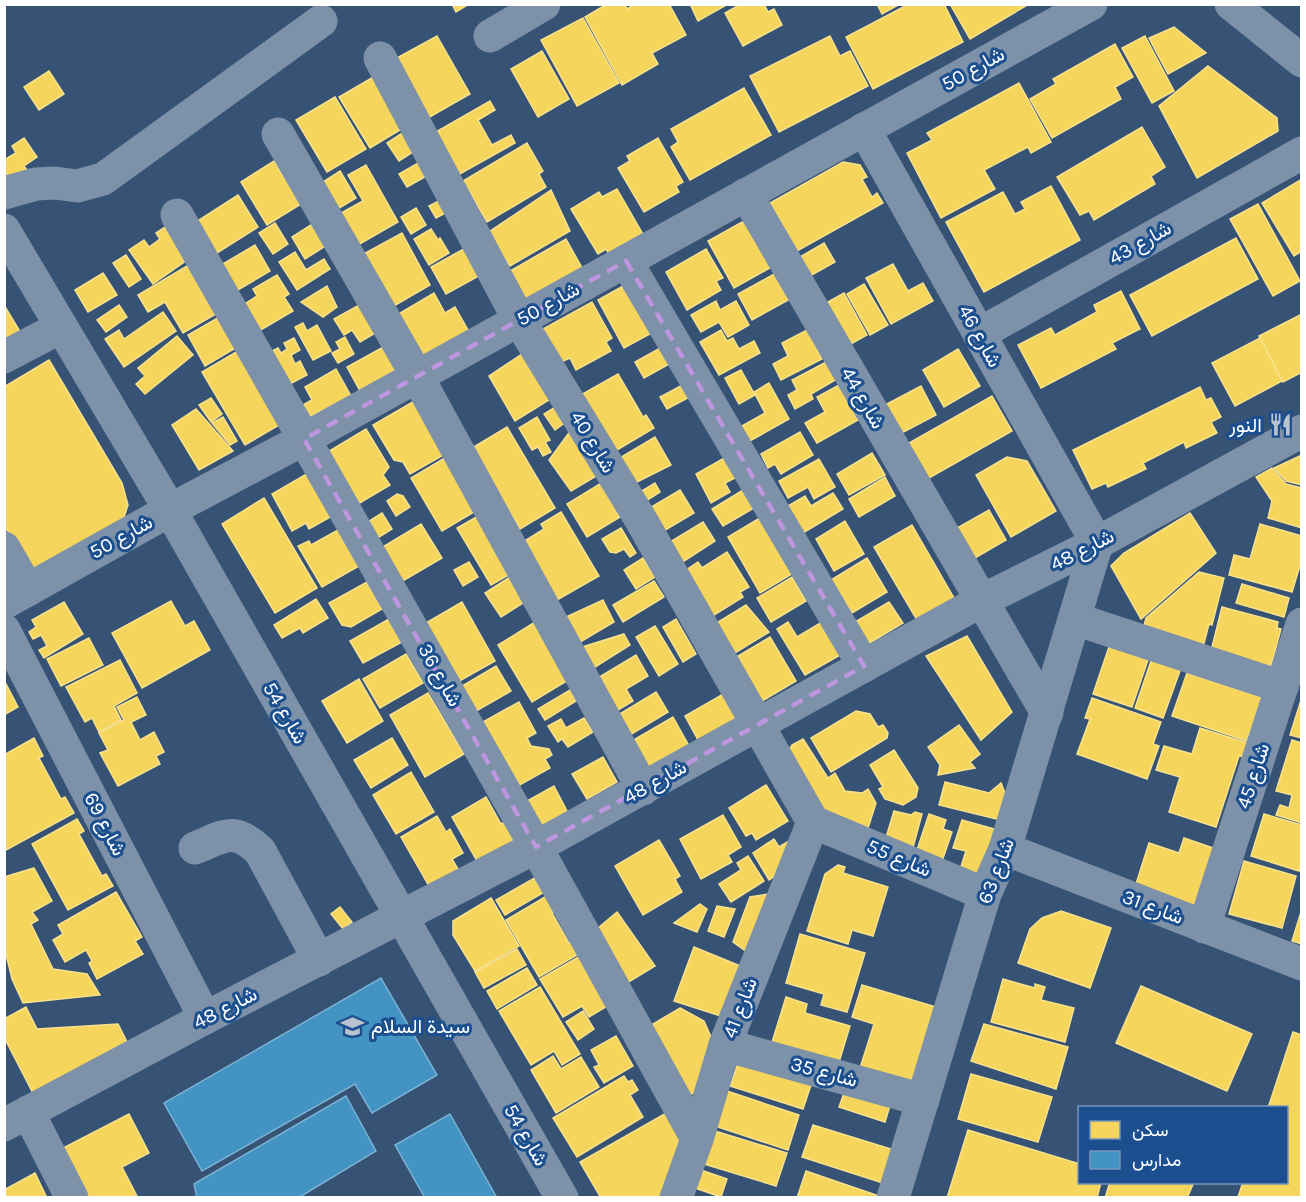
<svg xmlns="http://www.w3.org/2000/svg" width="1306" height="1202" viewBox="0 0 1306 1202" font-family="Karla,Vazirmatn,sans-serif">
	<rect width="100%" height="100%" fill="#365274"/>
	<!-- homes -->
	<g fill="#f6d55c" stroke="#f9e28d" stroke-width="1.5">
		<polygon points="452,4 469,4 456,12"/>
		<polygon points="607,4 625,4 627,9 635,4 669,4 686,35 652,53 658,64 622,85 585,17"/>
		<polygon points="690,4 728,4 698,21"/>
		<polygon points="741,4 764,4 768,12 774,9 782,25 743,46 725,13"/>
		<polygon points="877,4 900,4 882,14"/>
		<polygon points="909,4 944,4 963,42 873,89 846,37"/>
		<polygon points="950,4 1029,4 970,39"/>
		<polygon points="583,18 619,83 577,106 541,40"/>
		<polygon points="1174,27 1206,53 1168,74 1149,38"/>
		<polygon points="437,36 470,94 428,118 395,59"/>
		<polygon points="830,36 840,56 850,51 868,86 779,132 750,76"/>
		<polygon points="1145,36 1174,91 1152,103 1122,48"/>
		<polygon points="1115,44 1133,77 1115,87 1121,99 1052,138 1030,99 1056,84 1053,79"/>
		<polygon points="542,51 569,99 538,117 511,69"/>
		<polygon points="1208,66 1277,118 1278,131 1197,178 1159,106"/>
		<polygon points="49,71 64,94 39,110 24,87"/>
		<polygon points="375,76 405,127 370,148 339,97"/>
		<polygon points="1019,83 1051,142 1031,153 1028,147 984,170 995,189 941,218 907,153 932,140 927,133"/>
		<polygon points="744,88 771,135 690,180 671,147 678,142 671,129"/>
		<polygon points="335,97 366,149 327,172 296,120"/>
		<polygon points="490,101 495,110 478,120 492,145 511,135 515,143 458,175 434,133"/>
		<polygon points="1142,127 1165,167 1151,176 1155,184 1094,220 1089,211 1080,215 1057,177"/>
		<polygon points="407,130 419,148 399,161 387,143"/>
		<polygon points="24,138 37,157 24,166 27,170 11,180 4,170 4,160 16,153 12,146"/>
		<polygon points="658,138 683,182 676,186 679,192 644,212 618,168 630,161 627,156"/>
		<polygon points="527,143 543,171 539,174 546,187 487,222 463,181"/>
		<polygon points="425,159 432,173 407,187 399,174"/>
		<polygon points="274,161 301,204 267,225 241,182"/>
		<polygon points="843,162 860,165 867,177 862,179 872,197 877,193 883,203 797,251 770,203"/>
		<polygon points="366,165 398,222 358,245 341,213 363,201 348,175"/>
		<polygon points="340,171 356,198 336,210 320,184"/>
		<polygon points="1302,179 1302,251 1294,256 1262,203"/>
		<polygon points="1051,186 1080,240 984,292 946,222 1003,192 1015,214 1025,209 1021,202"/>
		<polygon points="617,189 644,236 610,256 606,249 598,254 571,209 599,192 602,197"/>
		<polygon points="551,190 570,231 510,266 486,234"/>
		<polygon points="238,195 258,227 217,253 196,222"/>
		<polygon points="448,196 455,208 436,218 429,206"/>
		<polygon points="1258,204 1300,281 1273,296 1230,219"/>
		<polygon points="416,208 426,225 411,234 401,217"/>
		<polygon points="742,222 755,227 775,265 734,288 708,241"/>
		<polygon points="275,223 288,244 273,254 259,233"/>
		<polygon points="314,223 327,245 305,259 292,237"/>
		<polygon points="165,227 187,260 153,284 129,250 144,240 149,247 160,239 156,233"/>
		<polygon points="431,229 438,240 440,238 449,253 429,265 414,239"/>
		<polygon points="402,233 430,285 387,310 358,257"/>
		<polygon points="1236,238 1258,279 1152,336 1130,295"/>
		<polygon points="566,239 586,275 530,307 510,271"/>
		<polygon points="824,243 835,262 810,276 800,257"/>
		<polygon points="255,245 270,271 231,294 216,268"/>
		<polygon points="471,245 486,272 446,294 431,267"/>
		<polygon points="706,249 723,278 716,281 721,290 687,310 666,272"/>
		<polygon points="295,252 306,270 324,259 330,269 297,290 279,262"/>
		<polygon points="126,255 141,279 129,287 113,263"/>
		<polygon points="192,263 221,311 183,333 165,302 148,312 138,295"/>
		<polygon points="893,264 908,291 923,283 933,301 891,324 866,278"/>
		<polygon points="103,273 117,295 88,312 75,290"/>
		<polygon points="776,273 790,299 752,320 738,294"/>
		<polygon points="277,275 289,294 284,297 293,311 259,331 243,305 257,296 253,289"/>
		<polygon points="632,281 659,329 624,348 598,300"/>
		<polygon points="864,284 888,325 870,335 847,294"/>
		<polygon points="327,286 337,307 323,317 301,302"/>
		<polygon points="1121,291 1140,329 1112,343 1116,349 1041,388 1018,345 1051,328 1055,335 1097,312 1094,305"/>
		<polygon points="434,293 445,313 455,307 472,337 413,360 390,319"/>
		<polygon points="844,293 867,335 849,345 826,303"/>
		<polygon points="716,301 720,310 736,301 749,325 728,337 719,322 701,332 691,315"/>
		<polygon points="592,302 612,338 606,342 611,351 576,370 570,358 561,362 543,329"/>
		<polygon points="361,304 377,332 360,342 352,330 344,335 334,319"/>
		<polygon points="4,305 25,340 4,350"/>
		<polygon points="119,305 127,317 106,332 97,320"/>
		<polygon points="163,312 176,331 124,367 105,339 119,330 124,339"/>
		<polygon points="1302,314 1302,372 1283,382 1259,336"/>
		<polygon points="221,316 239,346 205,366 188,335"/>
		<polygon points="303,323 307,331 317,325 331,351 313,360 295,327"/>
		<polygon points="721,330 727,341 733,338 739,349 754,341 760,353 719,375 700,342"/>
		<polygon points="807,330 822,359 781,380 773,364 788,356 782,343"/>
		<polygon points="177,336 193,355 145,394 136,384 145,376 138,368"/>
		<polygon points="345,337 354,354 338,363 332,353 340,349 336,342"/>
		<polygon points="294,338 300,350 291,355 295,364 300,361 307,375 288,385 270,352 278,348 281,353 287,349 284,343"/>
		<polygon points="1260,338 1282,381 1235,406 1212,363"/>
		<polygon points="671,342 680,358 644,378 635,362"/>
		<polygon points="387,345 405,377 365,400 347,367"/>
		<polygon points="243,348 286,421 245,445 202,372"/>
		<polygon points="958,349 980,386 944,407 923,370"/>
		<polygon points="522,354 552,398 515,421 489,376"/>
		<polygon points="49,360 122,483 128,505 124,517 36,578 4,525 4,387"/>
		<polygon points="828,361 837,379 811,394 813,399 795,409 788,395 797,390 792,380"/>
		<polygon points="336,369 351,396 308,418 301,406 312,400 305,387"/>
		<polygon points="741,370 755,395 739,404 725,378"/>
		<polygon points="618,374 643,417 646,415 654,428 612,453 579,396"/>
		<polygon points="690,381 697,393 667,409 660,397"/>
		<polygon points="769,383 789,419 748,442 740,427 765,413 754,392"/>
		<polygon points="839,385 858,420 817,443 805,423 825,412 817,397"/>
		<polygon points="921,386 936,415 896,436 881,407"/>
		<polygon points="1200,387 1206,400 1211,398 1221,417 1211,422 1217,433 1186,448 1184,442 1143,463 1146,469 1108,487 1106,483 1092,489 1073,450"/>
		<polygon points="992,396 1012,431 922,482 902,447"/>
		<polygon points="211,398 222,414 211,422 199,405"/>
		<polygon points="416,400 447,453 410,474 403,462 394,460 373,425"/>
		<polygon points="557,406 567,421 555,430 544,414"/>
		<polygon points="196,409 233,451 199,470 172,425"/>
		<polygon points="223,417 237,441 230,445 212,423"/>
		<polygon points="537,417 550,440 545,442 551,452 543,456 538,447 532,450 519,428"/>
		<polygon points="574,426 598,475 571,491 549,460"/>
		<polygon points="507,427 555,508 520,529 472,448"/>
		<polygon points="366,429 389,467 383,475 390,485 358,504 326,453"/>
		<polygon points="800,432 813,455 781,474 775,464 768,468 761,454"/>
		<polygon points="655,437 671,465 635,483 618,459"/>
		<polygon points="872,453 885,475 849,495 837,474"/>
		<polygon points="1302,455 1302,485 1286,481 1274,468"/>
		<polygon points="448,456 479,509 442,531 411,478"/>
		<polygon points="726,457 737,477 725,483 730,492 711,503 696,474"/>
		<polygon points="1007,457 1027,461 1056,511 1011,537 976,475"/>
		<polygon points="819,459 835,487 814,499 808,487 788,498 779,481"/>
		<polygon points="1272,468 1286,484 1302,488 1302,528 1268,518 1272,501 1256,477"/>
		<polygon points="310,472 334,515 309,529 306,523 292,531 272,494"/>
		<polygon points="885,477 895,496 859,517 849,499"/>
		<polygon points="603,482 621,510 617,512 620,517 587,537 567,504"/>
		<polygon points="655,483 660,492 646,501 640,492"/>
		<polygon points="680,490 694,513 657,535 643,512"/>
		<polygon points="743,490 754,508 723,526 712,509"/>
		<polygon points="833,493 843,509 803,533 788,506 805,496 811,506"/>
		<polygon points="397,494 403,496 410,507 396,516 387,501"/>
		<polygon points="264,498 317,588 275,613 222,524"/>
		<polygon points="989,510 1006,540 968,562 950,532"/>
		<polygon points="561,512 599,576 557,600 523,542 544,529 541,524"/>
		<polygon points="382,513 392,529 376,539 366,523"/>
		<polygon points="1190,513 1216,553 1141,619 1111,566 1124,553"/>
		<polygon points="478,516 512,573 491,585 457,528"/>
		<polygon points="763,516 795,572 760,593 728,537"/>
		<polygon points="845,521 864,554 834,571 816,539"/>
		<polygon points="703,522 715,541 678,565 665,545"/>
		<polygon points="421,524 442,558 401,582 381,548"/>
		<polygon points="1260,524 1302,536 1302,559 1292,592 1229,575 1234,555 1250,559"/>
		<polygon points="912,525 954,598 917,620 874,547"/>
		<polygon points="621,528 636,553 630,557 624,549 616,553 610,552 602,539"/>
		<polygon points="338,530 359,566 322,587 298,546 309,541 311,545"/>
		<polygon points="727,552 749,587 740,592 743,597 711,617 683,572 698,562 702,568"/>
		<polygon points="643,558 655,577 636,589 624,570"/>
		<polygon points="867,558 887,592 852,613 831,580"/>
		<polygon points="469,562 478,577 463,586 454,570"/>
		<polygon points="1199,572 1224,578 1212,625 1209,624 1203,647 1144,626 1146,618"/>
		<polygon points="510,577 526,601 501,617 485,593"/>
		<polygon points="792,577 806,601 771,622 757,598"/>
		<polygon points="654,581 664,597 623,622 613,605"/>
		<polygon points="367,582 382,609 351,627 342,625 329,603"/>
		<polygon points="1242,584 1289,598 1284,617 1236,603"/>
		<polygon points="316,599 328,618 303,633 300,628 282,638 274,625"/>
		<polygon points="603,600 614,622 570,648 564,618"/>
		<polygon points="171,601 185,626 194,621 210,650 142,688 112,633"/>
		<polygon points="64,602 83,634 44,658 39,650 47,646 41,635 33,639 29,632 36,627 32,620"/>
		<polygon points="462,602 495,661 456,683 424,624"/>
		<polygon points="889,602 903,623 868,644 855,622"/>
		<polygon points="746,605 769,632 730,656 710,627"/>
		<polygon points="1222,607 1278,622 1277,628 1281,629 1271,666 1210,655"/>
		<polygon points="389,619 402,642 363,663 350,641"/>
		<polygon points="676,619 696,654 683,662 663,627"/>
		<polygon points="535,622 570,679 532,702 498,645"/>
		<polygon points="788,622 797,637 822,622 842,654 805,675 777,629"/>
		<polygon points="655,626 678,664 659,676 636,637"/>
		<polygon points="624,634 630,645 592,669 576,649"/>
		<polygon points="967,636 1012,712 981,740 926,656"/>
		<polygon points="770,637 796,681 759,703 733,659"/>
		<polygon points="89,638 103,665 61,686 47,659"/>
		<polygon points="1111,641 1150,654 1132,707 1093,694"/>
		<polygon points="406,654 423,683 380,708 363,679"/>
		<polygon points="636,655 648,676 626,689 633,701 610,715 591,682"/>
		<polygon points="1152,658 1181,668 1163,718 1135,708"/>
		<polygon points="120,660 137,693 114,706 121,720 99,732 92,718 85,722 66,687"/>
		<polygon points="496,666 511,691 471,714 457,689"/>
		<polygon points="1187,673 1262,697 1247,741 1172,716"/>
		<polygon points="359,679 383,721 347,743 322,701"/>
		<polygon points="5,682 18,707 4,715 4,683"/>
		<polygon points="570,690 576,701 545,720 538,709"/>
		<polygon points="656,692 668,712 625,738 613,718"/>
		<polygon points="428,693 464,754 425,777 390,715"/>
		<polygon points="725,693 744,725 703,749 685,716"/>
		<polygon points="137,697 146,715 131,722 140,740 154,732 164,752 156,756 160,764 118,786 100,753 108,750 99,733 124,720 117,707"/>
		<polygon points="1302,697 1302,738 1290,735"/>
		<polygon points="1092,698 1161,722 1153,744 1159,746 1147,779 1077,754 1090,719 1085,718"/>
		<polygon points="519,702 536,733 527,738 531,746 549,749 552,755 545,759 550,768 516,787 481,723"/>
		<polygon points="856,711 870,714 878,727 883,725 888,733 887,738 831,772 811,738"/>
		<polygon points="673,717 693,753 651,778 630,742"/>
		<polygon points="584,718 593,732 568,747 562,739 558,742 548,726 561,719 566,728"/>
		<polygon points="959,725 980,754 970,762 975,768 938,775 940,765 928,747"/>
		<polygon points="1200,728 1248,743 1244,757 1239,756 1216,827 1169,812 1180,777 1156,770 1164,746 1192,754"/>
		<polygon points="34,738 43,756 39,758 61,799 65,797 74,813 6,850 4,847 4,755"/>
		<polygon points="392,738 408,765 371,788 354,760"/>
		<polygon points="803,739 828,778 835,773 845,791 862,793 868,789 876,803 868,828 816,813 787,753 792,745"/>
		<polygon points="1292,740 1302,743 1302,823 1276,815 1280,805 1289,808 1292,795 1276,791"/>
		<polygon points="894,750 918,788 916,797 903,805 885,799 879,789 883,787 870,765"/>
		<polygon points="603,757 617,782 587,799 572,774"/>
		<polygon points="411,772 434,812 396,834 373,795"/>
		<polygon points="945,782 989,793 1001,783 1007,798 1001,820 939,805"/>
		<polygon points="766,785 788,821 756,840 752,833 746,836 729,808"/>
		<polygon points="554,786 568,813 542,828 527,801"/>
		<polygon points="486,797 501,824 506,821 520,845 481,868 452,817"/>
		<polygon points="894,811 911,815 915,812 922,814 911,855 885,841"/>
		<polygon points="929,814 946,820 943,829 952,832 940,867 914,859"/>
		<polygon points="1264,814 1302,825 1302,862 1299,871 1251,856"/>
		<polygon points="723,815 741,847 728,855 732,862 701,879 680,839"/>
		<polygon points="437,816 446,832 450,829 463,853 452,859 462,876 433,893 401,837"/>
		<polygon points="77,819 84,831 79,834 102,876 106,874 113,886 68,910 32,844"/>
		<polygon points="962,820 1005,832 973,881 958,876 966,851 953,848"/>
		<polygon points="794,838 789,867 769,880 753,853 774,839 779,847"/>
		<polygon points="1184,838 1225,852 1206,909 1135,887 1149,843 1179,853"/>
		<polygon points="659,840 680,876 675,879 682,892 643,915 615,866"/>
		<polygon points="748,856 764,881 731,902 719,884 741,870 737,863"/>
		<polygon points="1244,861 1296,876 1282,928 1229,914"/>
		<polygon points="838,865 845,867 843,873 888,887 873,936 852,930 848,944 807,931 825,874"/>
		<polygon points="34,868 52,901 32,912 38,920 31,924 53,969 87,974 100,995 23,1003 12,979 4,946 4,877"/>
		<polygon points="538,876 546,891 505,915 496,900"/>
		<polygon points="116,892 142,937 135,941 143,954 97,979 89,963 92,961 86,950 65,962 53,940 63,934 58,925"/>
		<polygon points="775,893 754,957 733,942 750,897"/>
		<polygon points="550,894 559,910 552,913 569,943 574,940 582,952 539,977 506,920"/>
		<polygon points="491,898 519,946 475,971 453,935 453,921"/>
		<polygon points="700,904 707,909 697,932 674,923"/>
		<polygon points="717,906 735,909 724,937 708,931"/>
		<polygon points="340,907 352,922 343,929 331,914"/>
		<polygon points="1302,909 1302,944 1292,941"/>
		<polygon points="1061,911 1111,928 1090,988 1018,963 1030,929 1042,918"/>
		<polygon points="617,912 655,966 622,986 591,934"/>
		<polygon points="800,934 865,953 847,1012 821,1005 824,994 786,983"/>
		<polygon points="694,947 745,968 724,1017 674,1001"/>
		<polygon points="517,949 526,965 484,988 475,972"/>
		<polygon points="580,956 609,1005 589,1017 582,1006 563,1017 540,979"/>
		<polygon points="527,968 537,985 497,1009 487,991"/>
		<polygon points="1003,979 1035,988 1035,984 1045,987 1041,1000 1074,1008 1065,1042 991,1022"/>
		<polygon points="862,985 936,1007 912,1083 860,1068 874,1024 852,1017"/>
		<polygon points="1141,986 1252,1034 1227,1091 1116,1043"/>
		<polygon points="540,987 580,1054 562,1065 554,1051 531,1065 499,1011"/>
		<polygon points="786,997 807,1004 805,1013 850,1026 836,1072 769,1052"/>
		<polygon points="26,1007 37,1029 118,1024 132,1052 37,1101 4,1037 4,1019"/>
		<polygon points="680,1008 704,1021 714,1044 697,1091 688,1096 648,1027"/>
		<polygon points="583,1011 594,1029 578,1040 566,1022"/>
		<polygon points="984,1024 1068,1047 1056,1089 971,1061"/>
		<polygon points="1293,1032 1302,1035 1302,1191 1299,1198 1238,1197 1243,1182 1286,1182 1286,1108 1268,1108"/>
		<polygon points="616,1036 633,1066 604,1083 594,1067 599,1065 591,1050"/>
		<polygon points="741,1055 815,1073 803,1109 730,1086"/>
		<polygon points="553,1056 561,1069 581,1057 599,1087 556,1113 531,1070"/>
		<polygon points="971,1074 1052,1097 1038,1142 958,1119"/>
		<polygon points="624,1076 628,1082 632,1080 638,1090 630,1095 643,1117 577,1157 553,1118"/>
		<polygon points="847,1085 892,1099 885,1122 839,1107"/>
		<polygon points="727,1091 799,1115 788,1150 715,1126"/>
		<polygon points="668,1112 685,1142 667,1198 601,1198 580,1162"/>
		<polygon points="129,1114 149,1153 122,1167 138,1198 89,1198 63,1148"/>
		<polygon points="813,1125 894,1150 883,1183 802,1157"/>
		<polygon points="968,1130 1080,1164 1080,1182 1101,1182 1097,1198 947,1198"/>
		<polygon points="715,1131 787,1153 776,1186 704,1164"/>
		<polygon points="701,1170 727,1179 721,1197 695,1188"/>
		<polygon points="806,1171 882,1197 882,1198 797,1198"/>
		<polygon points="35,1173 47,1198 4,1198 4,1190"/>
		<polygon points="1110,1182 1194,1182 1187,1198 1105,1198"/>
	</g>
	<!-- schools -->
	<g fill="#4393c3" stroke="#7bb3d5" stroke-width="1.5">
		<polygon points="381,978 437,1075 372,1113 355,1084 202,1171 164,1103"/>
		<polygon points="346,1096 376,1151 298,1198 197,1198 194,1184"/>
		<polygon points="450,1114 497,1198 425,1198 395,1145"/>
	</g>
	<g fill="none" stroke-linecap="round" stroke-linejoin="round">
		<!-- minor -->
		<g stroke="#7d92a8" stroke-width="33">
			<polyline points="1231,4 1302,61"/>
			<polyline points="490,36 544,4"/>
			<polyline points="380,58 519,320 641,520 813,822"/>
			<polyline points="864,129 1097,543 1005,849 985,894 893,1198"/>
			<polyline points="278,134 417,376 643,789"/>
			<polyline points="4,193 36,184 55,183 77,186 103,179 321,21"/>
			<polyline points="746,194 1047,713"/>
			<polyline points="177,215 536,847 697,1139"/>
			<polyline points="4,230 170,510 562,1198"/>
			<polyline points="626,261 864,666"/>
			<polyline points="979,334 1302,153"/>
			<polyline points="4,357 61,327"/>
			<polyline points="4,548 28,590"/>
			<polyline points="4,603 170,510 304,439 1091,4"/>
			<polyline points="1075,619 1282,687"/>
			<polyline points="4,630 205,1018"/>
			<polyline points="813,822 985,894"/>
			<path d="M195 848C225 836 233 826 260 851L319 960"/>
			<polyline points="1005,849 1302,964"/>
			<polyline points="1204,927 1302,624"/>
			<polyline points="725,1045 923,1100"/>
			<polyline points="28,1112 72,1198"/>
			<polyline points="4,1125 205,1018 536,847 981,601 1097,543 1302,431"/>
			<polyline points="676,1198 697,1139 725,1045 813,822"/>
		</g>
	</g>
	<!-- marked area -->
	<path fill="none" stroke="#bd96df" stroke-width="4.5" stroke-dasharray="12 8" stroke-linejoin="round" d="M626 261 864 666 536 847 304 439Z"/>
	<!-- icons -->
	<defs>
		<symbol id="restaurant-bare" viewBox="-9 -9 18 18"><path d="M-5-6h1v4h1v-4h1v4h1v-4h1v5L-1.5 .5V6h-2V.5L-5-1ZM5-6V6H3V1.5H1.5Q1.5-4 5-6Z" fill="#b9c2ce" stroke="#1b4f8f" stroke-width="2.5" paint-order="stroke"/></symbol>
		<symbol id="school-bare" viewBox="-9 -9 18 18"><path d="M0-5L7-2L0 1L-7-2ZM-4 1L0 2.5L4 1V4Q0 6-4 4Z" fill="#b9c2ce" stroke="#1b4f8f" stroke-width="2.5" paint-order="stroke"/></symbol>
	</defs>
	<g fill-rule="evenodd">
		<use href="#restaurant-bare" x="1264" y="408" width="33" height="33"/>
		<use href="#school-bare" x="336" y="1010" width="33" height="33"/>
	</g>
	<g text-anchor="middle" dominant-baseline="central" stroke-width="6" stroke-linejoin="round" paint-order="stroke">
		<!-- street labels -->
		<g font-size="20" fill="#fff" stroke="#1b4f8f">
			<text transform="translate(973 69) rotate(-29)">شارع 50</text>
			<text transform="translate(1140 243) rotate(-29)">شارع 43</text>
			<text transform="translate(548 304) rotate(-29)">شارع 50</text>
			<text transform="translate(980 336) rotate(61)">شارع 46</text>
			<text transform="translate(863 398) rotate(60)">شارع 44</text>
			<text transform="translate(593 442) rotate(59)">شارع 40</text>
			<text transform="translate(121 537) rotate(-29)">شارع 50</text>
			<text transform="translate(1082 550) rotate(-27)">شارع 48</text>
			<text transform="translate(440 675) rotate(61)">شارع 36</text>
			<text transform="translate(285 713) rotate(60)">شارع 54</text>
			<text transform="translate(1253 776) rotate(-72)">شارع 45</text>
			<text transform="translate(655 782) rotate(-29)">شارع 48</text>
			<text transform="translate(105 824) rotate(63)">شارع 69</text>
			<text transform="translate(899 858) rotate(23)">شارع 55</text>
			<text transform="translate(996 871) rotate(-69)">شارع 63</text>
			<text transform="translate(1153 907) rotate(21)">شارع 31</text>
			<text transform="translate(225 1008) rotate(-27)">شارع 48</text>
			<text transform="translate(740 1008) rotate(-69)">شارع 41</text>
			<text transform="translate(824 1072) rotate(15)">شارع 35</text>
			<text transform="translate(526 1135) rotate(60)">شارع 54</text>
		</g>
		<!-- poi labels -->
		<g font-size="20" fill="#fff" stroke="#1b4f8f" text-anchor="end">
			<text x="1262" y="425">النور</text>
			<text x="371" y="1026" text-anchor="start">سيدة السلام</text>
		</g>
	</g>
	<!-- border -->
	<rect width="1306" height="1202" fill="none" stroke="#ffffff" stroke-width="12"/>
	<!-- legend -->
	<rect x="1078" y="1106" width="210" height="78" fill="#1b4f8f" stroke="#7695bc" stroke-width="1.5"/>
	<rect x="1090" y="1121" width="30" height="18" fill="#f6d55c" stroke="#7695bc" stroke-width="1.5"/>
	<text x="1132" y="1136" font-size="18" fill="#ffffff">سكن</text>
	<rect x="1090" y="1151" width="30" height="18" fill="#4393c3" stroke="#7695bc" stroke-width="1.5"/>
	<text x="1132" y="1166" font-size="18" fill="#ffffff">مدارس</text>
</svg>
